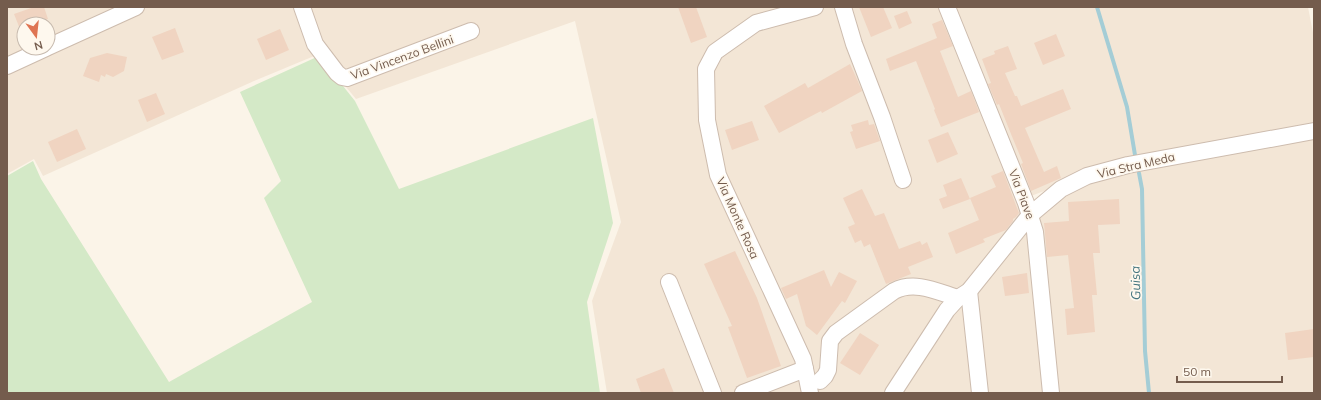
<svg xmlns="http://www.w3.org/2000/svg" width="1321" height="400" viewBox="0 0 1321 400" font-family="Mulish,sans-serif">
	<rect width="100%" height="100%" fill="#fbf4e8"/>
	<!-- residential -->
	<g fill="#f3e6d6">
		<polygon points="7,7 121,7 48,40 48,24 24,24 24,48 31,48 7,59"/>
		<polygon points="147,7 941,7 1029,221 1066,194 1086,183 1130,172 1314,138 1314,393 607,393 592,301 621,222 575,21 356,99 319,54 254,81 43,176 34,159 7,174 7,71"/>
		<polygon points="952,7 1308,7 1314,38 1314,125 1057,186 1031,196"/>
	</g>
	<!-- green -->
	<polygon fill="#d4e9c7" points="319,56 355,101 399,189 593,118 613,223 587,302 600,393 7,393 7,176 33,161 41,179 169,382 312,302 264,198 281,181 240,92"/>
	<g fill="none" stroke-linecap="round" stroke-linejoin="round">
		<!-- stream -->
		<g stroke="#a4cdd6" stroke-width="4">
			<polyline points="1097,7 1127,107 1135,155"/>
			<polyline points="1139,173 1142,189 1145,351 1149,393"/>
		</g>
	</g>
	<!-- building -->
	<g fill="#f0d4c1">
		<polygon points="34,7 44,7 48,19 34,24 24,24 24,27 20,29 14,14"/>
		<polygon points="678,7 696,7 707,37 691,43"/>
		<polygon points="859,7 883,7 892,28 871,37"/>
		<polygon points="907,11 912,23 899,29 894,16"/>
		<polygon points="942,20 953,46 940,51 958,97 971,91 979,112 941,127 934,110 935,109 916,61 890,71 886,59 937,38 932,24"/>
		<polygon points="175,28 184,52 162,60 152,37"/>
		<polygon points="280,29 289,50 266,60 257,39"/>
		<polygon points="1056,34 1065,56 1043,65 1034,43"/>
		<polygon points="1008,46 1017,69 1005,73 1015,96 1017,96 1021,106 1063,89 1071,109 1025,128 1044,172 1057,166 1061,178 1031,191 1021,164 1023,163 1011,134 999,104 997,105 988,84 991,83 982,59 995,54 994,51"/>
		<polygon points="107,53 127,57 124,71 113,77 106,74 105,77 101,75 99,82 83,76 90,58"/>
		<polygon points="850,64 856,77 862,91 822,113 821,111 779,133 764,106 805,83 808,88"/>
		<polygon points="156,93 165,114 147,122 138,100"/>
		<polygon points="868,120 869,125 874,124 880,141 856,149 850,132 853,131 851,125"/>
		<polygon points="752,121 759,140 732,150 725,130"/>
		<polygon points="77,129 86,149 57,162 48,142"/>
		<polygon points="948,132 958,154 937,163 928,140"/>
		<polygon points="1003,171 1019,213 1016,217 1013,219 1013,221 1006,230 983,239 985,242 956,254 948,233 979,220 970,198 996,187 991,176"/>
		<polygon points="961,178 970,199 943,209 939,199 947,196 943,185"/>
		<polygon points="862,189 875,216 884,213 899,249 920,241 922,245 927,242 933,257 908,267 911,274 886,284 870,244 864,247 861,240 855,243 848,227 855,224 843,198"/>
		<polygon points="1119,199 1120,224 1098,225 1100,253 1093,253 1097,295 1092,295 1095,332 1067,335 1065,309 1074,308 1068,255 1047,257 1044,223 1069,221 1068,202"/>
		<polygon points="735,251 757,298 781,366 747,378 728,327 732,326 704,264"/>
		<polygon points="824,270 831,287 839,272 857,281 845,303 842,301 817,335 806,326 797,294 786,299 781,288"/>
		<polygon points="1027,273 1029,293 1005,296 1002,277"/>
		<polygon points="1314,329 1314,357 1288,360 1285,333"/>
		<polygon points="860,333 879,345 860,375 840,363"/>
		<polygon points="664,368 674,393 641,393 636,379"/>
	</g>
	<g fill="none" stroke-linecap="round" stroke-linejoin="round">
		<defs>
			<g id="minor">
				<polyline points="302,7 315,44 337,73 342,77 347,78 471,31"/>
				<polyline points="843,7 854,44 882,117 903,180"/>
				<polyline points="947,7 1026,203 1035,232 1051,393"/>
				<polyline points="48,47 136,7"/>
				<polyline points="7,66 46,48"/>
				<polyline points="669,282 713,393"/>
				<polyline points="969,291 980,393"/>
				<path d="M820 381 825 376 828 370 830 341 836 333 894 291C915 280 938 292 958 298"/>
				<polyline points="743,393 805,369"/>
				<polyline points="810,393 803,359 718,175 707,120 706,69 715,52 756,23 815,7"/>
				<polyline points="893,393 947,310 958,298 969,291 1030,215 1061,189 1087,176 1128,165 1314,131"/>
			</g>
		</defs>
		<!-- minor casing -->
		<use href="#minor" stroke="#cdbcae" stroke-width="18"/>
		<!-- minor -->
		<use href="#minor" stroke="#fff" stroke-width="16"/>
	</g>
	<g text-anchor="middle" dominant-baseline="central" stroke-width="3.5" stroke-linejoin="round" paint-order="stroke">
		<!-- street labels -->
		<g font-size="12" fill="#745c4d" stroke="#fef8ee">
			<text transform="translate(402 57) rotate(-20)">Via Vincenzo Bellini</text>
			<text transform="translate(1136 165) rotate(-13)">Via Stra Meda</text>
			<text transform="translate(1022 194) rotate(69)">Via Piave</text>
			<text transform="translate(738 218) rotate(66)">Via Monte Rosa</text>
		</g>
		<!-- water labels -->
		<g font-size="13" font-style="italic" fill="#44757f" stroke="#fef8ee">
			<text transform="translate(1135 283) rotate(-92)">Guisa</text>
		</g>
	</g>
	<!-- border -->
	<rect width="1321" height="400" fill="none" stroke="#745c4d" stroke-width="16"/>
	<!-- north arrow -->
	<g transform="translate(36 36) rotate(165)"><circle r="19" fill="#fef8ee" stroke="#c7baae"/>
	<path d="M0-3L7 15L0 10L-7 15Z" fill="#df7553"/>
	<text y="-6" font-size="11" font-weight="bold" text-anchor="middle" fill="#745c4d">N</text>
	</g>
	<!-- scale -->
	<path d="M1177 376v6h105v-6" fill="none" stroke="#745c4d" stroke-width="2"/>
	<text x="1183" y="376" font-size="12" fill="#745c4d" stroke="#fef8ee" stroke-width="3" paint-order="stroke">50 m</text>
</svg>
